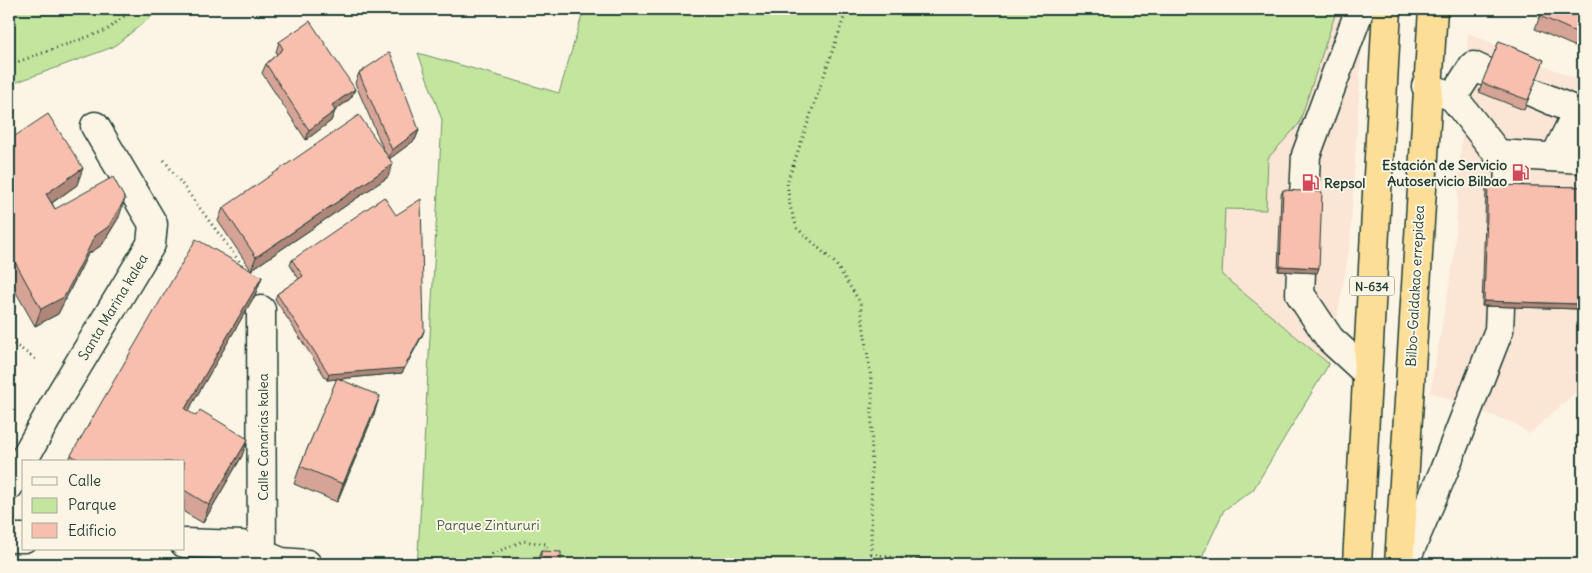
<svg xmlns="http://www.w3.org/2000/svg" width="1592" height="573" viewBox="0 0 1592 573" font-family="Delius,sans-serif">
	<rect width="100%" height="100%" fill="#fcf5e5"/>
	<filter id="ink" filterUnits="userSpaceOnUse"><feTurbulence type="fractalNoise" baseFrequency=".02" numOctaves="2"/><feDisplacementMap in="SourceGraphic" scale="10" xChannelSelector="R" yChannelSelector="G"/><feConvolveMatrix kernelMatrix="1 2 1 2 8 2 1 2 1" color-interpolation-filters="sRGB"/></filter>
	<g filter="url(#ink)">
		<!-- built -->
		<g fill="#fbe5d5">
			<polygon points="1337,9 1364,9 1350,245 1329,364 1222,275 1225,209 1266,210 1268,158 1299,124"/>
			<polygon points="1468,33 1583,82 1583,386 1529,434 1515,424 1430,392 1454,257"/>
		</g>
		<!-- green -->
		<g fill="#c3e59e" stroke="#719169">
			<polygon points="9,9 161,9 113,47 9,85"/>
			<polygon points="584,9 1337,9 1299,124 1268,158 1266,210 1225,209 1222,275 1329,364 1253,490 1224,510 1204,553 1201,564 416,564 418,553 442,120 418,53 559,93"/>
		</g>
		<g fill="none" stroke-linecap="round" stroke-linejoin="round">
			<defs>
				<g id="minor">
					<polyline points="1426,86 1453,97 1509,168 1508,191"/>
					<polyline points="1534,93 1583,114"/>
					<polyline points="1453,97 1473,66 1486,72"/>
					<polyline points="1498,154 1583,159"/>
					<polyline points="1555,157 1577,112"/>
					<polyline points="1304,197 1306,155 1360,9"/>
					<polyline points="1301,272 1300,294 1330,339 1367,373"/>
					<polyline points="261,310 262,564"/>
					<polyline points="9,486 57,400 151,244 153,224 95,126"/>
					<polyline points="9,538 24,538"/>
					<polyline points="184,543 241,545 281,562 307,564"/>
					<polyline points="1404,564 1443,473 1499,330 1500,307"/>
				</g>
				<g id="highway">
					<polyline points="1357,564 1387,9"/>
					<polyline points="1399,564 1433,9"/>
				</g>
			</defs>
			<!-- minor casing -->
			<use href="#minor" stroke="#1f3d34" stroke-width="31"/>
			<!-- highway casing -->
			<use href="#highway" stroke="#1f3d34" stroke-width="31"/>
			<!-- path -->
			<g stroke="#1f3d34" stroke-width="3" stroke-dasharray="1 4" stroke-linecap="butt">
				<polyline points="847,9 787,183 790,206 797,228 835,263 860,302 872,385 871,564"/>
				<polyline points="258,15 261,9"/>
				<polyline points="9,65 107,30 133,9"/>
				<polyline points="164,160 245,269"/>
				<polyline points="9,335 14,344 37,360"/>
				<polyline points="871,554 919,561"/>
				<polyline points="491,564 492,554 523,541 546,544 547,553"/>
			</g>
			<!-- minor -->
			<use href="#minor" stroke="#fcf5e5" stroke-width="28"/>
			<!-- highway -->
			<use href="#highway" stroke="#fdde96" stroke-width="28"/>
		</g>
		<!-- wall -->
		<g fill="#d5a496" stroke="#1f3d34">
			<polygon points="1583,9 1583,50 1535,29 1540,16"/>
			<polygon points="1499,41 1544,60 1524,110 1479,92"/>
			<polygon points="279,42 355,89 351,98 335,111 331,121 306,140 262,73 266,64 277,54 276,52"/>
			<polygon points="359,73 419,130 415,140 389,159 388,177 251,270 218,221 223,208 386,155 355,83"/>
			<polygon points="9,140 77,185 52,203 55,209 119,217 102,245 88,254 58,314 35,326 9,280"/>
			<polygon points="1488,185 1583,187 1583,186 1583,332 1579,332 1580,309 1482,306 1486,190"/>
			<polygon points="1283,190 1317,273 1278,271 1281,195"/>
			<polygon points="292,260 424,331 422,336 402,373 337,379 374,414 337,502 294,484 300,466 337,379 327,380 275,299 277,294 299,279 290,265"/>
			<polygon points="262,277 255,295 188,411 242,456 203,523 184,512 184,462 68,462 71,455"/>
			<polygon points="541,551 561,564 539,564 539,556"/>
		</g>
		<!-- shaded-wall -->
		<g fill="#ae867a" stroke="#1f3d34">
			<polygon points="355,89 351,98 329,115 332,105"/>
			<polygon points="335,111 331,121 306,140 309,130"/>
			<polygon points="419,130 415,140 388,160 392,150"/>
			<polygon points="393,164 388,177 251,270 256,257"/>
			<polygon points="83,168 77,185 40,211 46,194"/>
			<polygon points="125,199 119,217 102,245 88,254 58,314 35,326 41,309 95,236"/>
			<polygon points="1280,266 1319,268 1317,273 1278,271"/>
			<polygon points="262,277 255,295 179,427 185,409"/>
			<polygon points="1484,301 1581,304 1579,309 1482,306"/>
			<polygon points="1583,320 1583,332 1579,332"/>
			<polygon points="424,331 422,336 402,373 327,380 329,374"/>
			<polygon points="14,373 10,383 9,384 9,376"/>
			<polygon points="380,396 374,414 337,502 343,484"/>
			<polygon points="248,439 242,456 203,523 209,505"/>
			<polygon points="541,562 561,563 561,564 540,564"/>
		</g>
		<!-- building -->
		<g fill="#f8bfaf" stroke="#1f3d34">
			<polygon points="1543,9 1583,9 1583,35 1540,16"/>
			<polygon points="310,21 355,89 332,105 335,111 309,130 266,64 283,49 279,42"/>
			<polygon points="1499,41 1544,60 1528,100 1482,83"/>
			<polygon points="390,52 419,130 392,150 359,73"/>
			<polygon points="48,114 83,168 46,194 55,209 113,177 125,199 108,227 95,236 64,297 41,309 9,251 9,140"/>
			<polygon points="359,115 393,164 256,257 223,208"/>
			<polygon points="1488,185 1583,187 1583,241 1581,304 1484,301"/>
			<polygon points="1283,190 1322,192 1319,268 1280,266"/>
			<polygon points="384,197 396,215 421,199 424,331 404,368 329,374 277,294 303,276 292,260"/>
			<polygon points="196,239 262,277 185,409 196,416 200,410 248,439 209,505 184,490 184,462 83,462 71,455"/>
			<polygon points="9,356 14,373 9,376"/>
			<polygon points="337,378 380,396 343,484 300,466"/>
			<polygon points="541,551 561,552 561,563 541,562"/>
			<polygon points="218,559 218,564 9,564 9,561"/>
			<rect x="917" y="559" width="20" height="5"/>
		</g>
	</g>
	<!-- icons -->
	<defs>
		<symbol id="fuel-bare" viewBox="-9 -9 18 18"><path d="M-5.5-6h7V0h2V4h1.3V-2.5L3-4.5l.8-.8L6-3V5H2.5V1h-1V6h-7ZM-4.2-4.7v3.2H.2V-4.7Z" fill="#d1495b" stroke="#fcf5e5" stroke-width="2.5" paint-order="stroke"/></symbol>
	</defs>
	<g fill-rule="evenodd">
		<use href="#fuel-bare" x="1508" y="160" width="25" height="25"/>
		<use href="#fuel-bare" x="1298" y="170" width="25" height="25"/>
	</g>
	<g text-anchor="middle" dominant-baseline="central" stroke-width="4" stroke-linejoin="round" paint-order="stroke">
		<!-- shield labels -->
		<rect fill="#fcf5e5" stroke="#617469" stroke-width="1" x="1349.5" y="276.5" width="45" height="19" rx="4"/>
		<g font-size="12" font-weight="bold" fill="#1f3d34">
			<text x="1372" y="286">N-634</text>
		</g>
		<!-- poi labels -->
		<g font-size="14" font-weight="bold" fill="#1f3d34" stroke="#fcf5e5" text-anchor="end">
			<text x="1507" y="165">Estación de Servicio<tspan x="1507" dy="16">Autoservicio Bilbao</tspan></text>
			<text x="1324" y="183" text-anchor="start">Repsol</text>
		</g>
		<!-- street labels -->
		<g font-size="14" fill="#1f3d34" stroke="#fcf5e5">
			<text transform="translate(1415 286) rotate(-87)">Bilbo-Galdakao errepidea</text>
			<text transform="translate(113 307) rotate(-59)">Santa Marina kalea</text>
			<text transform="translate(263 437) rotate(-90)">Calle Canarias kalea</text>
		</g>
		<!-- park labels -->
		<g font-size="14" fill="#405f49" stroke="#fcf5e5">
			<text x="488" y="525">Parque Zintururi</text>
		</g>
	</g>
	<!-- margin -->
	<rect width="1592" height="573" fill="none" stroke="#fcf5e5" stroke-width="30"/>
	<rect x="15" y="15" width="1562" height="543" fill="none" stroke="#1f3d34" stroke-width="2" filter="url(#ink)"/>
	<!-- legend -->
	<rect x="22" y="460" width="162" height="90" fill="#fcf5e5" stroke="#a4ab9e"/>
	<rect x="32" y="477" width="25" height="8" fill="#fcf5e5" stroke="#a4ab9e"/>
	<text x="68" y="486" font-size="15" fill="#1f3d34">Calle</text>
	<rect x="32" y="498" width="25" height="15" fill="#c3e59e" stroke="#a4ab9e"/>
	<text x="68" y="510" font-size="15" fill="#1f3d34">Parque</text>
	<rect x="32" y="523" width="25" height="15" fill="#f8bfaf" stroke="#a4ab9e"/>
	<text x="68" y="536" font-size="15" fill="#1f3d34">Edificio</text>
</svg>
